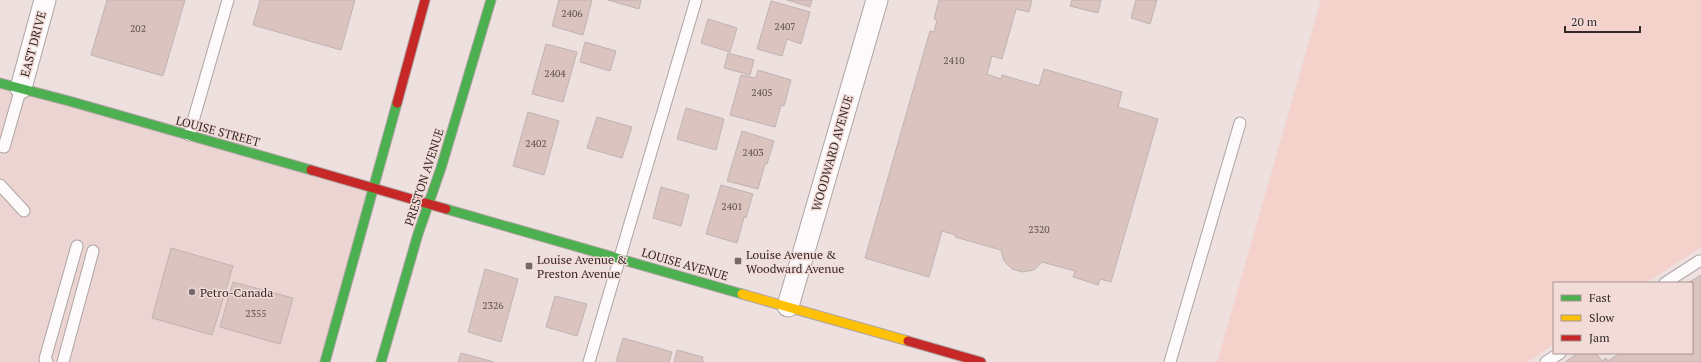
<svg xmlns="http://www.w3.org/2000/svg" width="1701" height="362" viewBox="0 0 1701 362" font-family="'PT Serif',serif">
	<rect width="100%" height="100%" fill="#ede0de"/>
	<!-- built -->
	<polygon fill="#ebd4d1" points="0,82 373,188 325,362 0,362"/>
	<!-- green -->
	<polygon fill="#f5d1cc" points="1321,0 1701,0 1701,247 1646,283 1554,283 1554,344 1527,362 1217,362"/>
	<!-- building -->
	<g fill="#dbc3bf" stroke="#beb4b2">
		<polygon points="107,0 185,0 163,76 91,55"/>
		<polygon points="260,0 355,0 341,50 253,25"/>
		<polygon points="559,0 592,0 583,35 552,26"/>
		<polygon points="608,0 641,0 639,9"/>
		<polygon points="787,0 812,0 810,7"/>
		<polygon points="939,0 1032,0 1029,12 1016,9 1002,59 992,56 987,74 1001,79 1002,75 1039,86 1044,69 1122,92 1118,107 1158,119 1111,282 1100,279 1098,285 1073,277 1075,271 1042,262 1034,270 1023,272 1012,269 1004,261 1001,250 955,237 956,235 942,231 929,277 865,258 930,31 934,32 937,20 934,19"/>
		<polygon points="1072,0 1101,0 1098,13 1070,6"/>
		<polygon points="1136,0 1157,0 1150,24 1131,18"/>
		<polygon points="771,1 810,12 801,44 787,39 782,56 757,49"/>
		<polygon points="708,19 737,28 730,52 701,43"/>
		<polygon points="585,42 616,51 610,71 580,62"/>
		<polygon points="546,44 577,52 563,102 532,94"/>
		<polygon points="728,53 754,60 750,75 724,68"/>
		<polygon points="758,70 791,80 784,106 781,105 775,127 730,115 741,75 756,78"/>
		<polygon points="686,108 724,119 716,150 677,139"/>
		<polygon points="528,112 559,121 544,175 513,166"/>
		<polygon points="597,117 632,127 622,158 587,148"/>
		<polygon points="742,131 774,141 767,164 765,164 758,189 727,181"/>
		<polygon points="721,185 753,194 746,218 744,217 737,243 706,234"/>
		<polygon points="661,187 689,195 681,226 653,218"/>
		<polygon points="171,248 233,266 212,335 152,318"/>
		<polygon points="485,269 518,279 501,342 468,332"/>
		<polygon points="1701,275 1701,362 1565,362 1578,353 1596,353 1602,361 1606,358 1608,361 1620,353 1692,353 1692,283 1688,283"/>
		<polygon points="233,282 293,298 280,344 220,327"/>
		<polygon points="555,296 587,304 577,336 546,327"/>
		<polygon points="623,338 672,352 669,362 616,362"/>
		<polygon points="677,350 703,357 702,361 704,362 674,362"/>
		<polygon points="461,353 494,362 458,362"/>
	</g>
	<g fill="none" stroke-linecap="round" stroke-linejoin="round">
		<defs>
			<g id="lane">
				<polyline points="189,135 228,0"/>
				<polyline points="0,146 4,147 21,88"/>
				<polyline points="0,185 24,211"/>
				<polyline points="1665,283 1699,261 1701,261"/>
				<polyline points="47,362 45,359 77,246"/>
				<polyline points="63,362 93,251"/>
				<polyline points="589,362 696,0"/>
				<polyline points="1170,362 1240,123"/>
				<polyline points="1546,362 1560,353"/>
			</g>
			<g id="street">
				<polyline points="21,88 45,0"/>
				<polyline points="788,306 877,0"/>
			</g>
			<g id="fast">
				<polyline points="0,83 69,101 311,170"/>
				<polyline points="446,209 742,294"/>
				<polyline points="325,362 397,103"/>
				<polyline points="381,362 418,234 441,168 491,0"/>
			</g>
			<polyline id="slow" points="742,294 908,341"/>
			<g id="jam">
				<polyline points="397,103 425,0"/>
				<polyline points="311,170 446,209"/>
				<polyline points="908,341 981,362"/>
			</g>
		</defs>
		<!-- lane casing -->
		<use href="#lane" stroke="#afa5a3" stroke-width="13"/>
		<!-- street casing -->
		<use href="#street" stroke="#afa5a3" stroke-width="23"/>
		<!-- fast casing -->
		<use href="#fast" stroke="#afa5a3" stroke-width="11"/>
		<!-- slow casing -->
		<use href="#slow" stroke="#afa5a3" stroke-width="11"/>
		<!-- jam casing -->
		<use href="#jam" stroke="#afa5a3" stroke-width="11"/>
		<!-- lane -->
		<use href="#lane" stroke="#fcfafa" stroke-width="11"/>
		<!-- street -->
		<use href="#street" stroke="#fcfafa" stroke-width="21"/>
		<!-- fast -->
		<use href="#fast" stroke="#4caf50" stroke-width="9"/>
		<!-- slow -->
		<use href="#slow" stroke="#ffc107" stroke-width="9"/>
		<!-- jam -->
		<use href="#jam" stroke="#c62828" stroke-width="9"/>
	</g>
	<!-- markers -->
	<g fill="#736968" stroke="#f3dcd8" stroke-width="1.5">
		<rect x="734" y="257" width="8" height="8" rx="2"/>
		<rect x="525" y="262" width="8" height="8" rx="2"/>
		<circle cx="192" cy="292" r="4"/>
	</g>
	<g text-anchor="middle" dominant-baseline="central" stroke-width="3" stroke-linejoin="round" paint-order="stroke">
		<!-- number labels -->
		<g font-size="10" fill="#5c504e">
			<text x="572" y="13">2406</text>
			<text x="785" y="26">2407</text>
			<text x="138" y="28">202</text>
			<text x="954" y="60">2410</text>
			<text x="555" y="73">2404</text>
			<text x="762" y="92">2405</text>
			<text x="536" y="143">2402</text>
			<text x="753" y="152">2403</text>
			<text x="732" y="206">2401</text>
			<text x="1039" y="229">2320</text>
			<text x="493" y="305">2326</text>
			<text x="256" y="313">2355</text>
		</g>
		<!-- street labels -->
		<g font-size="12" fill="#322928" stroke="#f3dcd8">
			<text transform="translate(33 44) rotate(-75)">EAST DRIVE</text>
			<text transform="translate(218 131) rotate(15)">LOUISE STREET</text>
			<text transform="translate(832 153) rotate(-74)">WOODWARD AVENUE</text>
			<text transform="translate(424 177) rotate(-72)">PRESTON AVENUE</text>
			<text transform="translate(685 264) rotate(16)">LOUISE AVENUE</text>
		</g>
		<!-- poi labels -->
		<g font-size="12" fill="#322928" stroke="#f3dcd8" text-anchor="start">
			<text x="746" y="254">Louise Avenue &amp;<tspan x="746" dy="14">Woodward Avenue</tspan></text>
			<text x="537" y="259">Louise Avenue &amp;<tspan x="537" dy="14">Preston Avenue</tspan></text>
			<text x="200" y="292">Petro-Canada</text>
		</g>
	</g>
	<!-- legend -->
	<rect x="1553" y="282" width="140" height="72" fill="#f3dcd8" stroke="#a69492"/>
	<rect x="1561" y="295" width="20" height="6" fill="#4caf50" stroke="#a69492"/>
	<text x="1589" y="302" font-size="12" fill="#322928">Fast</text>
	<rect x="1561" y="315" width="20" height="6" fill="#ffc107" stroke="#a69492"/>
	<text x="1589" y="322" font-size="12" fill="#322928">Slow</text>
	<rect x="1561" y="335" width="20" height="6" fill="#c62828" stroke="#a69492"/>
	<text x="1589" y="342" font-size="12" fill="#322928">Jam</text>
	<!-- scale -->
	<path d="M1565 26v6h75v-6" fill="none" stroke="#322928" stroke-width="2"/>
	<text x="1571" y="26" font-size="12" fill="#322928" stroke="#f3dcd8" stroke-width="3" paint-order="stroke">20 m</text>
</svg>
